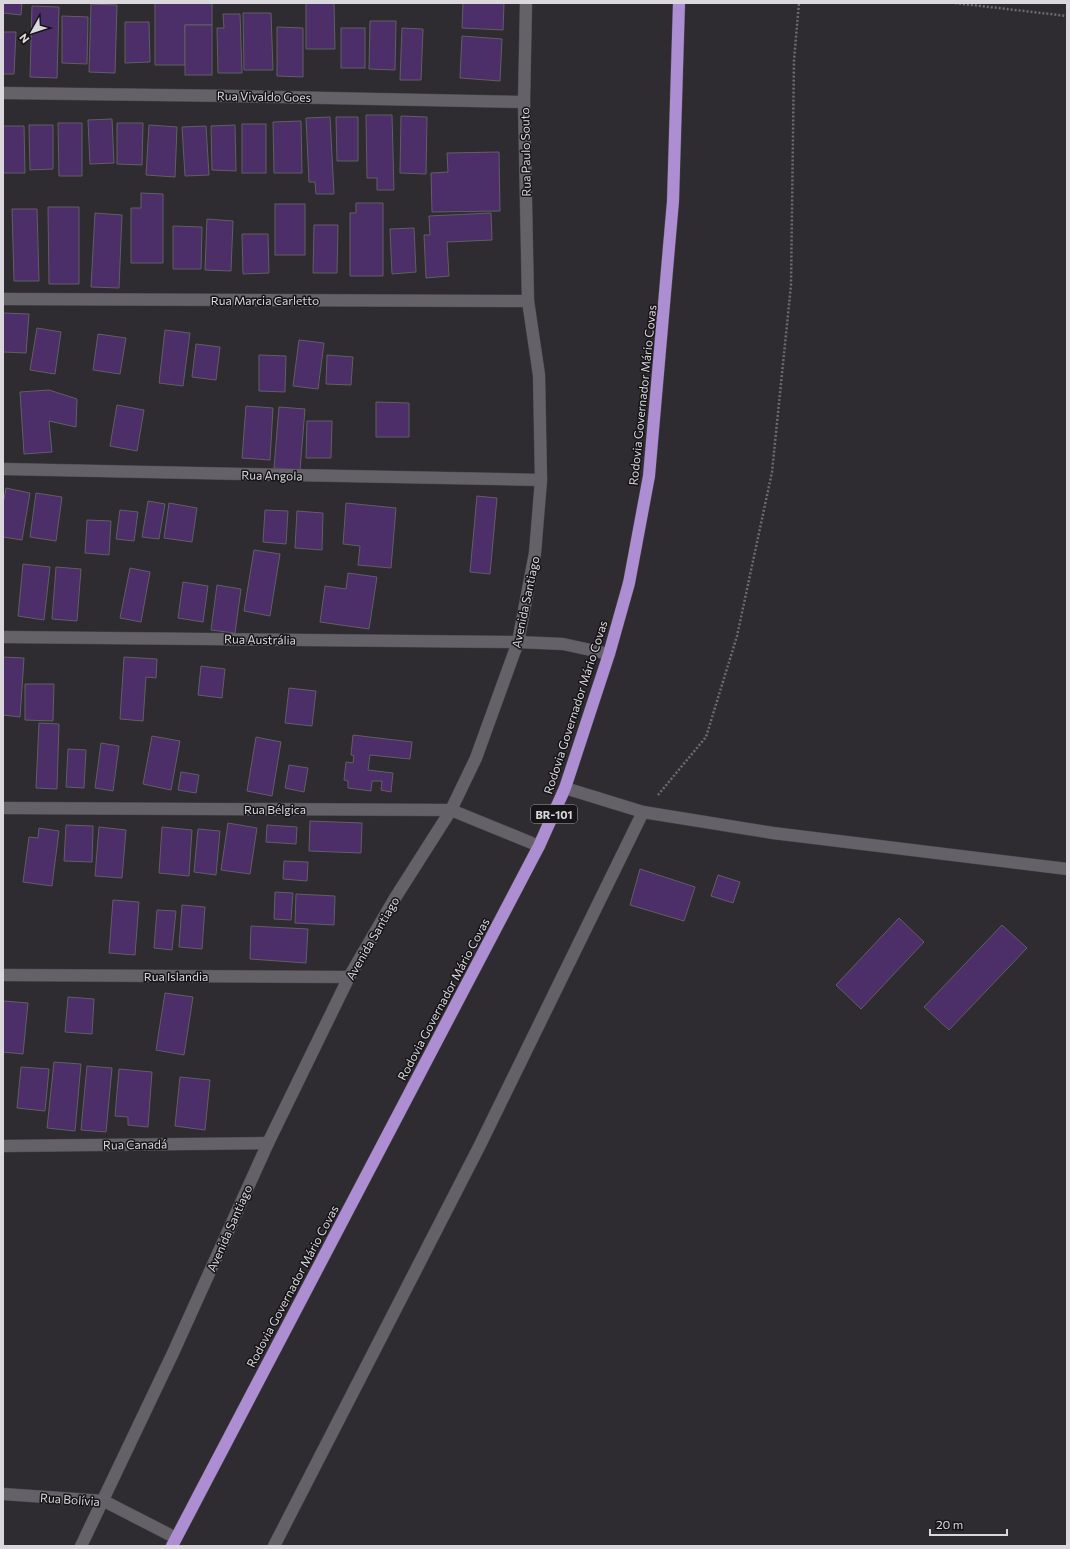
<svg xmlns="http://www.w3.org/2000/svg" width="1070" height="1549" viewBox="0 0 1070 1549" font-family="Commissioner,sans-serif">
	<rect width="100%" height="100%" fill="#2e2b31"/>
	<!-- building -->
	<g fill="#4c2e68" stroke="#615e65">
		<polygon points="3,3 22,3 21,15 3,13"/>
		<polygon points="155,3 212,3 212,25 185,25 185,65 155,65"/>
		<polygon points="306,3 334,3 335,49 306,49"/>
		<polygon points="463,3 504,3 503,30 462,28"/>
		<polygon points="91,4 117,5 115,73 89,72"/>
		<polygon points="32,6 59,7 57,78 30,77"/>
		<polygon points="243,13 271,13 273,70 244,70"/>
		<polygon points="223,14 240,14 242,73 218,73 217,28 224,28"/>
		<polygon points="62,16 88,17 87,64 62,63"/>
		<polygon points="370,21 396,21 395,70 369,69"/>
		<polygon points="125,22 149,22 150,62 125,63"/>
		<rect x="185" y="25" width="27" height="50"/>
		<polygon points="277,27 303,28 303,77 277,76"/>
		<rect x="341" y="28" width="24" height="40"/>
		<polygon points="402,28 423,29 421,80 400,80"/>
		<polygon points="3,32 16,32 14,74 3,74"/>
		<polygon points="462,36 502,39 500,81 460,78"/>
		<polygon points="366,115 392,115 394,190 377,190 377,178 367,178"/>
		<polygon points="401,116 427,117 426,174 400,173"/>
		<polygon points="330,117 334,194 316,194 315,182 309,182 306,118"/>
		<polygon points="336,117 358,117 358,161 337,161"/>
		<polygon points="112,119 114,163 90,164 88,120"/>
		<polygon points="301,121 302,173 274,173 273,122"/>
		<polygon points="58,123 82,123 82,176 59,176"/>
		<polygon points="117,123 143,123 142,165 117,164"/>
		<rect x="242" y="124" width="24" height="49"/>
		<polygon points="29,125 53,125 53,169 30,170"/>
		<polygon points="149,125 177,127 175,177 146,175"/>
		<polygon points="235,125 236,171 212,170 211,126"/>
		<polygon points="3,126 24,126 25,173 3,173"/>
		<polygon points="206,126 209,175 185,176 182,127"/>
		<polygon points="499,152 500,211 432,212 431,173 448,172 447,153"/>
		<polygon points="141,193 163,194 163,263 131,263 131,208 141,208"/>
		<polygon points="356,203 383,203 383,276 350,276 350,213 356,213"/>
		<rect x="275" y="204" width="30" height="51"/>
		<polygon points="48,207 79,207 79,284 49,284"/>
		<polygon points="12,209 37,209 39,281 14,281"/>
		<polygon points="95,213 122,215 119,288 91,287"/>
		<polygon points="491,213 492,240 447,242 449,276 426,278 424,235 430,235 429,216"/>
		<polygon points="207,219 233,221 231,271 205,270"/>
		<polygon points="314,225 338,225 337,273 313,273"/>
		<polygon points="173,226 202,227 201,269 173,269"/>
		<polygon points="414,228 416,272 392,274 390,229"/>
		<polygon points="242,234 268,234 269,273 243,274"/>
		<polygon points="3,313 29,314 26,353 3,352"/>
		<polygon points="37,328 61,332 55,374 30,370"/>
		<polygon points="165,330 190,333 183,386 159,383"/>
		<polygon points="98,334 126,338 120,374 93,370"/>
		<polygon points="299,340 324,343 318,389 293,386"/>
		<polygon points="196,344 220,347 216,380 192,377"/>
		<polygon points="259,355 286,356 285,392 259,391"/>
		<polygon points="327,355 353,357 351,385 326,384"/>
		<polygon points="49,390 77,399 76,427 49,421 52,452 24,454 20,392"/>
		<polygon points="376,402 409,403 409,437 376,437"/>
		<polygon points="117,405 144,410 137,451 110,446"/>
		<polygon points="246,406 273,408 270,460 242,458"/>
		<polygon points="279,407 305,409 300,470 274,468"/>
		<polygon points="307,421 332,421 331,458 306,458"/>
		<polygon points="6,488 30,493 22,540 3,537 3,504"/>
		<polygon points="36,493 62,497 56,541 30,537"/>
		<polygon points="477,496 497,498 490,574 470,572"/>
		<polygon points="148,501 165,504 159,539 142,537"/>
		<polygon points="169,503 197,508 192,542 164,538"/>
		<polygon points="346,503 396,508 391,568 358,565 360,546 343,544"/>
		<polygon points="120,510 138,512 134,541 116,539"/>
		<polygon points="265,510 288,511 286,544 263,542"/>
		<polygon points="297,511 323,513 322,550 295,548"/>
		<polygon points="87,520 111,521 109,555 85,553"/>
		<polygon points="254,550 280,554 270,616 244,611"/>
		<polygon points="23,564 50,567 44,620 18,616"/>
		<polygon points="56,567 81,569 77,621 52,619"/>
		<polygon points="130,568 150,572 141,622 120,618"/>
		<polygon points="348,573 377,577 369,629 320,622 325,586 346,589"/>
		<polygon points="183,582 208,586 203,622 178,618"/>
		<polygon points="217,585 241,589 235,633 211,630"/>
		<polygon points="3,657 24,658 20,717 3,715"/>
		<polygon points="124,657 157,659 156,678 146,677 143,721 120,719"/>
		<polygon points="201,666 225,669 222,698 198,695"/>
		<polygon points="25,684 54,684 53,721 25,720"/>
		<polygon points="289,688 316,691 312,726 285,723"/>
		<polygon points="39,723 59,724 57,789 36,788"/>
		<polygon points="353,735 412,742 410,759 370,755 368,770 393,773 391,792 381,790 382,781 372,781 371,791 348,788 348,781 344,780 346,762 353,763 354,756 351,755"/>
		<polygon points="152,736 180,741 171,790 143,784"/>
		<polygon points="256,737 281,742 272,796 247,791"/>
		<polygon points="101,743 119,746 113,791 95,788"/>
		<polygon points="68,749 86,750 84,788 66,787"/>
		<polygon points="289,765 308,768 304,792 285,788"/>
		<polygon points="181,772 199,775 196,793 178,790"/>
		<polygon points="310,821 362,823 361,853 309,851"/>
		<polygon points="228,823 257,828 250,874 221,870"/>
		<polygon points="66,825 93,826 92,862 64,861"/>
		<polygon points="267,825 297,827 296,844 266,842"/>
		<polygon points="99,827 126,830 122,878 95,876"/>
		<polygon points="162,827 192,830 189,876 159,873"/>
		<polygon points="39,828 59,831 52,886 23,882 29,837 38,838"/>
		<polygon points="198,829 220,831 216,875 194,872"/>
		<polygon points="284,861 308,862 307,881 283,879"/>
		<polygon points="640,869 695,887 684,921 630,905"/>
		<polygon points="718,875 740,882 733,903 711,896"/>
		<polygon points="275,892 293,893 291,920 274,919"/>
		<polygon points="296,894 335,896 334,925 295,923"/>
		<polygon points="113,900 139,902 135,955 109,953"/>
		<polygon points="182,905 205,907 202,949 179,947"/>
		<polygon points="157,910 176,911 172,950 154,948"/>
		<polygon points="899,918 924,942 861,1009 836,985"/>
		<polygon points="1002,925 1027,948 949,1030 924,1007"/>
		<polygon points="251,926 308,929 306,963 250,959"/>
		<polygon points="165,993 193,997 184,1055 156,1050"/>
		<polygon points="68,997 94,999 92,1034 65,1032"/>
		<polygon points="3,1001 28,1003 23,1054 3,1052"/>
		<polygon points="54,1062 81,1064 75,1131 47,1128"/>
		<polygon points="87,1066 112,1068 106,1132 81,1130"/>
		<polygon points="21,1067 49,1069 45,1111 17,1108"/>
		<polygon points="119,1069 152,1072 148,1127 128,1125 128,1117 115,1116"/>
		<polygon points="180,1077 210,1080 205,1130 175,1126"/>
	</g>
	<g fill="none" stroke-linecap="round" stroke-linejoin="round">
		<defs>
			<g id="street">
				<polyline points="3,93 235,96 524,102"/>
				<polyline points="3,299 528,301"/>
				<polyline points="3,469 541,480"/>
				<polyline points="3,637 518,642 563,644 609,654"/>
				<polyline points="565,788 643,812 773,833 1067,869"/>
				<polyline points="3,808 451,810 539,846"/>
				<polyline points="3,975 349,977"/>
				<polyline points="3,1146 268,1143"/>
				<polyline points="3,1494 104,1501 176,1538"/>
				<polyline points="81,1546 173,1353 268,1143 349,977 395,898 451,810 476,758 518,642 535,553 541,480 539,375 528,301 524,102 526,3"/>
				<polyline points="274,1546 480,1145 643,812"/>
			</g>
			<polyline id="highway" points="172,1546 539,846 565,788 609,654 629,583 649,476 673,201 679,3"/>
		</defs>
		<!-- street casing -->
		<use href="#street" stroke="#49464c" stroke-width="13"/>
		<!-- highway casing -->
		<use href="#highway" stroke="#49464c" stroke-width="13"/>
		<!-- path -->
		<g stroke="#6e6b70" stroke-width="2.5" stroke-dasharray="2 2" stroke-linecap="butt">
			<polyline points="955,3 1067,16"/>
			<polyline points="658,795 706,737 737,636 772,472 791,285 794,60 799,3"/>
		</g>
		<!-- street -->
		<use href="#street" stroke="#646168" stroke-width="12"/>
		<!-- highway -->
		<use href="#highway" stroke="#ae8ed2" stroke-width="12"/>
	</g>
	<g text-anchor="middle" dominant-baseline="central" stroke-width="3" stroke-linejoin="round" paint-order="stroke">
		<!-- shield labels -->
		<rect fill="#151417" stroke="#9f9da1" stroke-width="1" x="531" y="805" width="46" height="18" rx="3"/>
		<g font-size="11" font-weight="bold" fill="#dad8dc">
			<text x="554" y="814">BR-101</text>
		</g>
		<!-- street labels -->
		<g font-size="12" fill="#dad8dc" stroke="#151417">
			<text transform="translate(264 96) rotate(1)">Rua Vivaldo Goes</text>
			<text transform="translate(525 152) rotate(-91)">Rua Paulo Souto</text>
			<text x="265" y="300">Rua Marcia Carletto</text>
			<text transform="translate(642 395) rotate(-84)">Rodovia Governador Mário Covas</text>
			<text transform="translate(272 475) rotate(1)">Rua Angola</text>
			<text transform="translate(525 602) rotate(-78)">Avenida Santiago</text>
			<text transform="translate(260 639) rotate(1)">Rua Austrália</text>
			<text transform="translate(575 707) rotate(-72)">Rodovia Governador Mário Covas</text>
			<text x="275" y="809">Rua Bélgica</text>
			<text transform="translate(372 938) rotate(-60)">Avenida Santiago</text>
			<text x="176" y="976">Rua Islandia</text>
			<text transform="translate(443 999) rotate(-62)">Rodovia Governador Mário Covas</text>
			<text transform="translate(135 1144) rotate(-1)">Rua Canadá</text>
			<text transform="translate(229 1228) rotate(-66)">Avenida Santiago</text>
			<text transform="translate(292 1286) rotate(-62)">Rodovia Governador Mário Covas</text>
			<text transform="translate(70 1499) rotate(4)">Rua Bolívia</text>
		</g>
	</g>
	<!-- border -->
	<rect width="1070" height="1549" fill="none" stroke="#dad8dc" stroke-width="8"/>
	<!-- north arrow -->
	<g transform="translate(32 32) rotate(231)" stroke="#151417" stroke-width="3" paint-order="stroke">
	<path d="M0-3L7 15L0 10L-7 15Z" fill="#dad8dc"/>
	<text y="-6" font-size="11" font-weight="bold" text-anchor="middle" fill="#dad8dc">N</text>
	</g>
	<!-- scale -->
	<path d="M930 1529v6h77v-6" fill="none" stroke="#dad8dc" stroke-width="2"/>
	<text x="936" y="1529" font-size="12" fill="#dad8dc" stroke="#151417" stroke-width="3" paint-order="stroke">20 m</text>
</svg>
